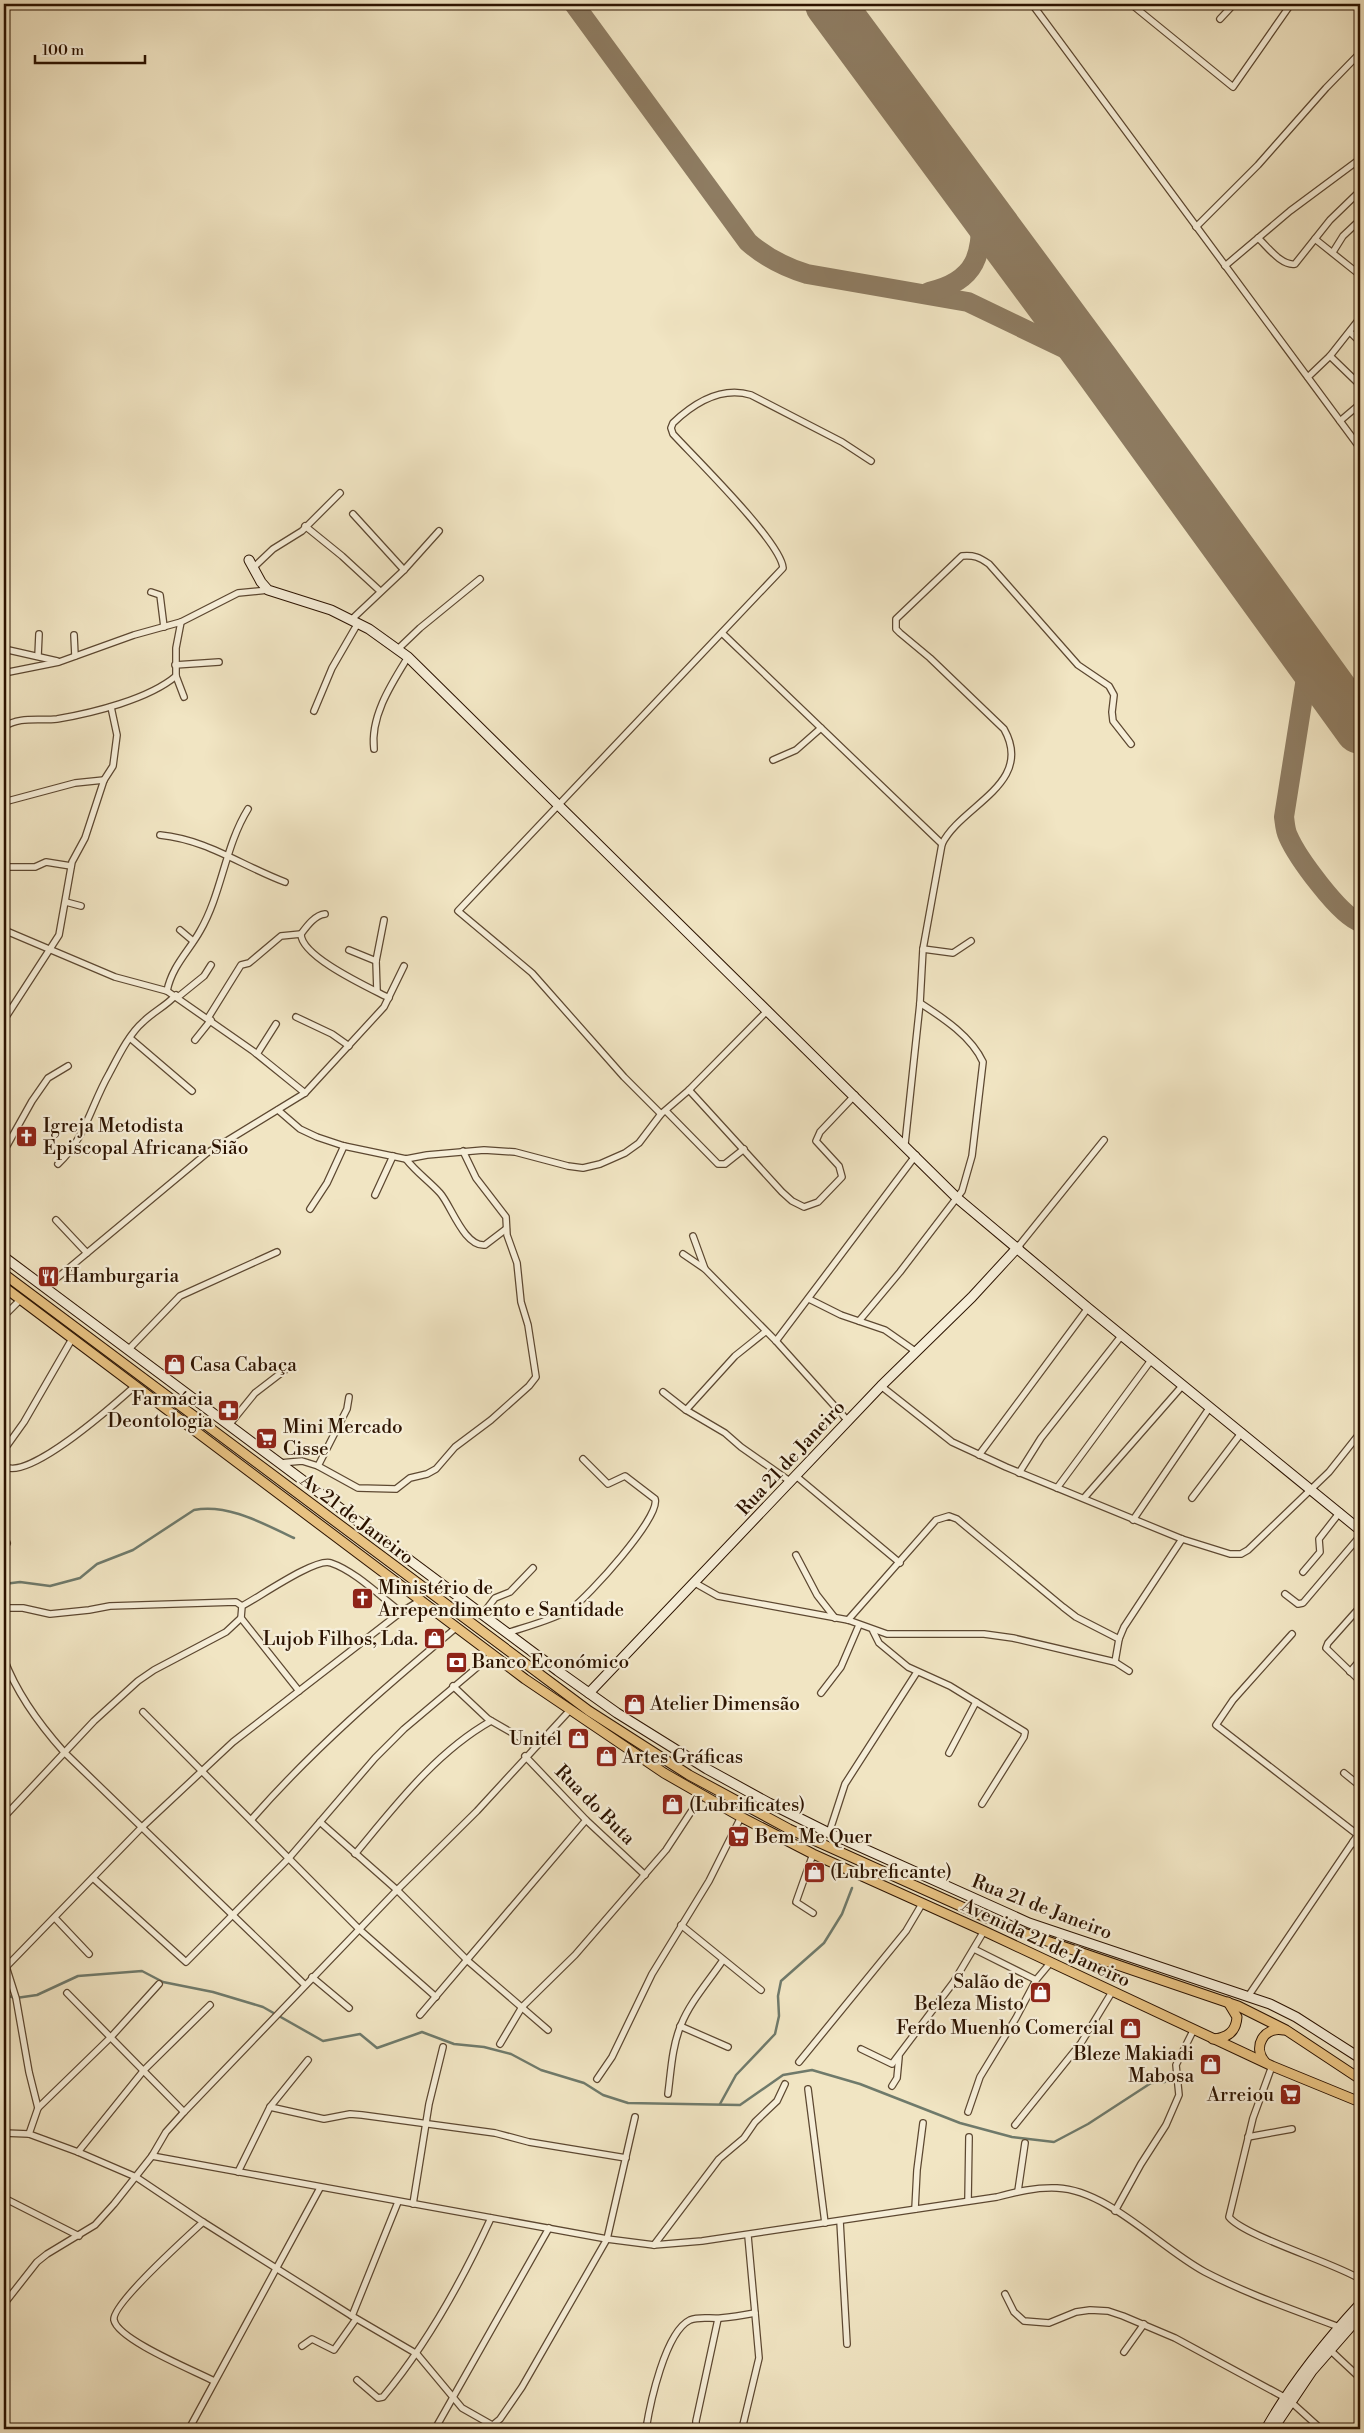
<svg xmlns="http://www.w3.org/2000/svg" width="1364" height="2433" viewBox="0 0 1364 2433" font-family="'Libre Bodoni',serif">
	<rect width="100%" height="100%" fill="#f1e5c3"/>
	<filter id="stains"><feTurbulence type="fractalNoise" baseFrequency=".004" numOctaves="4"/><feColorMatrix values="0 0 0 0 .2 0 0 0 0 .09 0 0 0 0 .02 0 0 0 .5 -.17"/></filter>
	<radialGradient id="worn" r=".72"><stop offset=".6" stop-color="#630" stop-opacity="0"/><stop offset="1" stop-color="#630" stop-opacity=".3"/></radialGradient>
	<g fill="none" stroke-linecap="round" stroke-linejoin="round">
		<!-- stream -->
		<g stroke="#6f7a6b" stroke-width="2.5">
			<path d="M4 1584 20 1582 50 1586 80 1578 97 1564 133 1550 194 1510C227 1503 264 1524 294 1538"/>
			<polyline points="4,1995 16,1998 37,1995 78,1976 142,1971 163,1982 213,1992 263,2007 323,2041 360,2034 377,2048 422,2032 454,2044 484,2047 511,2054 541,2070 584,2083 603,2095 628,2103 740,2105 783,2075 812,2070 860,2084 960,2123 1012,2137 1054,2142 1088,2124 1151,2083 1165,2082"/>
			<polyline points="720,2104 736,2075 775,2034 779,2016 778,1996 781,1981 824,1943 842,1914 852,1888"/>
		</g>
		<!-- taxiway -->
		<g stroke="#8e7c62" stroke-width="20">
			<path d="M574 4 748 242C766 258 784 267 807 274L968 302 1095 363"/>
			<path d="M929 292C977 281 983 254 981 209"/>
			<path d="M1309 659 1284 817C1285 823 1285 830 1288 836 1297 857 1340 916 1360 922"/>
		</g>
		<!-- runway -->
		<polyline stroke="#8e7c62" stroke-width="50" points="830,4 1095,363 1360,729"/>
		<defs>
			<g id="street">
				<polyline points="1032,4 1360,448"/>
				<polyline points="1131,4 1233,87 1291,4"/>
				<polyline points="1220,19 1234,4"/>
				<polyline points="1196,227 1258,165 1326,88 1360,53"/>
				<path d="M1258 238C1268 247 1281 266 1295 264L1330 220 1360 191"/>
				<polyline points="1315,239 1360,275"/>
				<polyline points="1333,252 1343,236 1360,220"/>
				<polyline points="1225,266 1290,211 1360,159"/>
				<polyline points="1350,332 1360,342"/>
				<polyline points="1330,356 1360,385"/>
				<polyline points="1308,377 1330,356 1360,318"/>
				<polyline points="1340,421 1360,404"/>
				<polyline points="353,514 404,570"/>
				<polyline points="305,526 342,556 380,591"/>
				<polyline points="254,567 273,549 302,531 340,493"/>
				<polyline points="151,592 160,595 164,627"/>
				<polyline points="351,620 404,570 439,531"/>
				<polyline points="722,633 942,844"/>
				<polyline points="74,635 75,656"/>
				<polyline points="4,649 57,661"/>
				<polyline points="398,649 420,628 480,579"/>
				<polyline points="38,656 39,634"/>
				<polyline points="175,665 219,662"/>
				<polyline points="4,673 59,662 134,635 181,622"/>
				<polyline points="176,676 184,697"/>
				<polyline points="314,711 332,668 358,623"/>
				<path d="M4 727C19 716 39 721 57 719 93 713 149 699 176 676V648L181 622 238 593 268 590"/>
				<path d="M374 749C370 716 392 683 408 657"/>
				<polyline points="773,760 796,750 821,728"/>
				<polyline points="4,802 75,783 104,780"/>
				<path d="M160 835C208 840 240 865 285 882"/>
				<polyline points="4,867 35,867 46,862 71,866"/>
				<polyline points="66,902 81,906"/>
				<path d="M325 914C315 915 307 926 301 934 301 957 370 988 389 998"/>
				<polyline points="4,930 115,977 167,991 253,1051 305,1093"/>
				<polyline points="180,930 193,941"/>
				<polyline points="923,949 953,953 971,941"/>
				<polyline points="349,950 376,961"/>
				<path d="M167 991C172 966 189 951 200 931 222 893 225 846 248 809"/>
				<polyline points="377,991 376,961 384,920"/>
				<polyline points="178,997 204,976 211,965"/>
				<polyline points="296,1017 332,1034 349,1046"/>
				<polyline points="208,1018 241,965 249,963 281,936 301,934"/>
				<polyline points="4,1020 59,935 72,862 85,838 104,780 113,766 117,735 111,707"/>
				<polyline points="130,1038 192,1091"/>
				<polyline points="195,1040 211,1020"/>
				<polyline points="257,1054 276,1024"/>
				<polyline points="689,1090 782,1192 792,1201 804,1207 818,1202 842,1177 839,1166 816,1141 820,1132 855,1095"/>
				<polyline points="278,1110 300,1129 317,1137 344,1146 406,1159 427,1155 484,1150 515,1152 568,1166 583,1168 600,1164 625,1153 639,1143 661,1114 689,1090 768,1010"/>
				<polyline points="666,1111 718,1164 725,1164 744,1149"/>
				<path d="M661 1114 624 1077 532 973 458 911 783 568C781 542 694 457 673 434L671 428 673 423C694 403 721 386 751 395L842 442 871 461"/>
				<path d="M905 1144 920 1003 923 949 942 844C961 805 1035 784 1004 729L930 658 900 633 896 629V619L962 556C974 555 979 557 989 564L1078 665 1109 686 1114 695 1112 712 1113 721 1131 744"/>
				<polyline points="4,1151 32,1101 48,1078 68,1066"/>
				<path d="M406 1159C416 1172 429 1181 440 1193 451 1205 464 1247 485 1245L506 1229"/>
				<path d="M58 1164C86 1138 91 1105 109 1074 118 1057 129 1034 143 1022 153 1012 166 1006 176 995"/>
				<polyline points="375,1195 393,1156"/>
				<polyline points="310,1209 327,1183 344,1146"/>
				<polyline points="56,1220 87,1253"/>
				<polyline points="693,1236 705,1269"/>
				<polyline points="1018,1247 1104,1140"/>
				<polyline points="683,1254 705,1269 776,1341 848,1421"/>
				<polyline points="45,1288 207,1153 305,1093 384,1007 404,966"/>
				<polyline points="809,1299 841,1315 885,1330 915,1351"/>
				<polyline points="4,1316 20,1300"/>
				<path d="M859 1321 900 1272 962 1191 972 1156 983 1062C971 1036 943 1018 920 1003"/>
				<polyline points="776,1341 916,1155"/>
				<polyline points="128,1350 180,1296 277,1252"/>
				<polyline points="881,1386 952,1442 1006,1467 1182,1539 1230,1554 1241,1554 1248,1550 1329,1472 1360,1433"/>
				<polyline points="663,1392 686,1410 725,1433 741,1447 791,1482"/>
				<polyline points="686,1410 735,1356 765,1332"/>
				<polyline points="229,1425 255,1393 285,1370"/>
				<polyline points="4,1450 24,1422 72,1339"/>
				<polyline points="979,1455 1088,1308"/>
				<polyline points="280,1463 302,1461 318,1466 358,1488 396,1489 410,1478 427,1474 436,1469 455,1447 491,1420 529,1386 536,1377 528,1325 521,1302 517,1263 507,1235 506,1217 476,1178 463,1151"/>
				<path d="M4 1466C27 1483 116 1403 135 1386"/>
				<polyline points="318,1466 347,1409 349,1397"/>
				<polyline points="1019,1473 1041,1438 1122,1335"/>
				<polyline points="796,1476 900,1563"/>
				<polyline points="1057,1488 1152,1359"/>
				<polyline points="1084,1498 1183,1385"/>
				<polyline points="1192,1498 1242,1432"/>
				<polyline points="1133,1520 1210,1407"/>
				<polyline points="4,1536 7,1543"/>
				<polyline points="796,1555 817,1595 835,1618"/>
				<polyline points="1303,1572 1320,1552 1319,1539 1340,1512"/>
				<polyline points="695,1583 718,1596 848,1620 887,1634 984,1634 1013,1638 1115,1662 1129,1671"/>
				<polyline points="1285,1594 1298,1604 1303,1603 1360,1536"/>
				<polyline points="1360,1607 1328,1643 1326,1648 1360,1681"/>
				<polyline points="4,1608 23,1608 50,1614 89,1610 110,1606 236,1602 242,1606"/>
				<polyline points="482,1615 495,1598 510,1592 533,1568"/>
				<polyline points="241,1618 299,1691"/>
				<polyline points="848,1620 936,1520 949,1516 957,1519 1063,1607 1076,1617 1119,1639"/>
				<polyline points="873,1631 879,1643 908,1667 950,1686 1025,1732 1024,1737 982,1804"/>
				<path d="M507 1633C525 1627 556 1619 571 1609 588 1597 661 1517 655 1499L625 1476 608 1484 583 1459"/>
				<polyline points="1292,1634 1233,1700 1216,1725 1358,1835"/>
				<path d="M4 1659C17 1694 39 1724 64 1752L305 1985"/>
				<polyline points="1115,1662 1119,1639 1124,1627 1182,1539"/>
				<polyline points="1350,1672 1360,1660"/>
				<polyline points="453,1686 488,1719 535,1746"/>
				<polyline points="821,1693 841,1667 859,1625"/>
				<polyline points="143,1712 360,1930 436,1997"/>
				<polyline points="949,1753 976,1702"/>
				<polyline points="525,1756 586,1820 645,1875"/>
				<polyline points="1344,1773 1360,1786"/>
				<path d="M4 1817 94 1721 138 1681 154 1670 226 1632 241 1618 242 1606C258 1598 316 1557 331 1563 355 1571 381 1597 401 1612"/>
				<path d="M251 1820C313 1749 384 1688 457 1627"/>
				<polyline points="320,1822 397,1890 468,1961 548,2030"/>
				<polyline points="829,1833 845,1784 917,1672"/>
				<polyline points="1353,1842 1360,1849"/>
				<path d="M355 1854C395 1806 436 1752 491 1721"/>
				<polyline points="813,1854 796,1902 813,1913"/>
				<polyline points="93,1878 186,1962 289,1858 375,1758 404,1729 493,1654"/>
				<polyline points="55,1918 89,1954"/>
				<polyline points="681,1925 761,1990"/>
				<polyline points="974,1949 1036,1980"/>
				<polyline points="4,1960 16,1998 29,2072 38,2108 29,2134"/>
				<polyline points="6,1967 141,1828 233,1742 401,1612 421,1600"/>
				<polyline points="312,1977 349,2008"/>
				<polyline points="67,1993 184,2112"/>
				<polyline points="1249,1995 1359,1833"/>
				<polyline points="420,2015 586,1820"/>
				<polyline points="680,2026 728,2047"/>
				<polyline points="500,2044 522,2007 575,1955 666,1850 702,1795"/>
				<polyline points="861,2049 892,2064 953,1983 984,1931"/>
				<polyline points="799,2062 906,1931 922,1904"/>
				<path d="M1272 2066 1253 2118 1229 2217C1244 2236 1332 2262 1360 2279"/>
				<polyline points="597,2079 612,2057 652,1974 709,1881 741,1817"/>
				<polyline points="892,2086 897,2078 899,2057"/>
				<polyline points="808,2089 825,2223"/>
				<path d="M668 2094C671 2071 672 2046 681 2025 690 2002 709 1981 723 1960"/>
				<polyline points="270,2107 324,2119 350,2114 362,2115 495,2133 529,2142 626,2158"/>
				<polyline points="38,2108 111,2037 159,1984"/>
				<polyline points="968,2112 980,2077 1016,2018 1036,1980 1051,1962"/>
				<polyline points="1015,2125 1081,2043 1112,1992"/>
				<polyline points="4,2133 29,2134 78,2152 136,2177 203,2222 352,2316 417,2354 462,2408 492,2425"/>
				<polyline points="1248,2137 1292,2129"/>
				<polyline points="78,2152 144,2070 210,2005"/>
				<path d="M152 2156 607 2239 654 2245 702 2241 997 2197C1016 2192 1036 2187 1057 2188 1108 2190 1160 2248 1205 2272 1247 2294 1294 2310 1339 2327"/>
				<polyline points="238,2172 270,2107 308,2060"/>
				<polyline points="1018,2191 1025,2143"/>
				<polyline points="4,2198 79,2236"/>
				<polyline points="968,2201 969,2137"/>
				<polyline points="413,2204 429,2104 443,2047"/>
				<polyline points="915,2209 917,2170 923,2123"/>
				<polyline points="1115,2211 1141,2164 1166,2125 1179,2095 1176,2065 1194,2029"/>
				<polyline points="840,2221 847,2344"/>
				<path d="M203 2222C189 2235 111 2305 114 2320 118 2340 195 2371 214 2381"/>
				<polyline points="654,2245 719,2159 744,2138 755,2122 777,2101 785,2084"/>
				<polyline points="1005,2294 1014,2312 1024,2321 1049,2323 1076,2312 1090,2310 1108,2311 1123,2316 1175,2338 1284,2397"/>
				<polyline points="4,2304 37,2262 47,2254 95,2225 114,2204 152,2156 166,2132 184,2112 397,1890 477,1811 570,1710"/>
				<polyline points="352,2316 398,2202"/>
				<polyline points="302,2346 312,2339 334,2350 356,2319"/>
				<polyline points="1329,2349 1360,2378"/>
				<polyline points="1124,2352 1144,2324"/>
				<path d="M357 2380 378 2398 383 2397C428 2343 462 2281 491 2218"/>
				<polyline points="1290,2401 1321,2429"/>
				<polyline points="189,2429 320,2188"/>
				<polyline points="435,2429 549,2228"/>
				<polyline points="488,2429 500,2419 522,2387 607,2239 635,2117"/>
				<path d="M646 2429C650 2404 665 2332 690 2320 700 2316 710 2319 721 2318 732 2317 744 2315 755 2313L748 2236"/>
				<polyline points="696,2429 696,2421 718,2319"/>
				<polyline points="742,2429 759,2358 755,2313"/>
			</g>
			<g id="secondary">
				<polyline points="249,560 261,582 268,590 331,610 369,629 408,657 957,1198 1088,1308 1360,1530"/>
				<polyline points="4,1257 558,1671 617,1713 707,1769 769,1803 829,1833 1029,1923 1270,2004 1296,2017 1360,2058"/>
				<polyline points="589,1693 881,1386 972,1297 1018,1247"/>
				<path d="M1266 2429C1292 2383 1324 2343 1360 2304"/>
				<polyline points="1273,2429 1312,2371 1360,2316"/>
			</g>
			<g id="primary">
				<polyline points="4,1274 589,1711 689,1775 789,1829 1009,1928 1238,2006 1286,2030 1360,2079"/>
				<polyline points="4,1287 525,1679 664,1773 741,1817 813,1854 984,1931 1272,2066 1360,2102"/>
				<path d="M1213 2039C1227 2038 1236 2032 1237 2017L1228 2002"/>
				<path d="M1265 2062C1252 2047 1264 2026 1284 2030"/>
			</g>
		</defs>
		<!-- street casing -->
		<use href="#street" stroke="#5d4831" stroke-width="8"/>
		<!-- secondary casing -->
		<use href="#secondary" stroke="#2c1300" stroke-width="11"/>
		<!-- primary casing -->
		<use href="#primary" stroke="#2c1300" stroke-width="11"/>
		<!-- street -->
		<use href="#street" stroke="#f6eed8" stroke-width="5.5"/>
		<!-- secondary -->
		<use href="#secondary" stroke="#f6eed8" stroke-width="9"/>
		<!-- primary -->
		<use href="#primary" stroke="#e8c282" stroke-width="9"/>
	</g>
	<!-- icons -->
	<defs>
		<symbol id="church-square" viewBox="-11 -11 22 22"><rect x="-9" y="-9" width="18" height="18" rx="4" fill="#8f2418" stroke="#f6eed8"/><path d="M-1.2-6h2.4v3.5h3.3v2.4h-3.3V6h-2.4V-.1h-3.3v-2.4h3.3Z" fill="#fff"/></symbol>
		<symbol id="restaurant-square" viewBox="-11 -11 22 22"><rect x="-9" y="-9" width="18" height="18" rx="4" fill="#8f2418" stroke="#f6eed8"/><path d="M-5-6h1v4h1v-4h1v4h1v-4h1v5L-1.5 .5V6h-2V.5L-5-1ZM5-6V6H3V1.5H1.5Q1.5-4 5-6Z" fill="#fff"/></symbol>
		<symbol id="shop-square" viewBox="-11 -11 22 22"><rect x="-9" y="-9" width="18" height="18" rx="4" fill="#8f2418" stroke="#f6eed8"/><path d="M-5-2.5h2.3a2.7 3.5 0 0 1 5.4 0H5L5.5 6h-11ZM-1.5-2.5h3a1.5 2.3 0 0 0-3 0Z" fill="#fff"/></symbol>
		<symbol id="pharmacy-square" viewBox="-11 -11 22 22"><rect x="-9" y="-9" width="18" height="18" rx="4" fill="#8f2418" stroke="#f6eed8"/><path d="M-2-6h4v4h4v4h-4v4h-4v-4h-4v-4h4Z" fill="#fff"/></symbol>
		<symbol id="supermarket-square" viewBox="-11 -11 22 22"><rect x="-9" y="-9" width="18" height="18" rx="4" fill="#8f2418" stroke="#f6eed8"/><path d="M-6-5.5h2.5l.6 2H6L4.5 2H-2.5L-4.4-4H-6ZM-1.5 3.2a1.3 1.3 0 1 0 .1 0ZM3 3.2a1.3 1.3 0 1 0 .1 0Z" fill="#fff"/></symbol>
		<symbol id="bank-square" viewBox="-11 -11 22 22"><rect x="-9" y="-9" width="18" height="18" rx="4" fill="#8f2418" stroke="#f6eed8"/><path d="M-6-4H6V4H-6ZM0-2.3a2.3 2.3 0 1 0 0 4.6a2.3 2.3 0 1 0 0-4.6Z" fill="#fff"/></symbol>
	</defs>
	<g fill-rule="evenodd">
		<use href="#church-square" x="14" y="1124" width="25" height="25"/>
		<use href="#restaurant-square" x="36" y="1264" width="25" height="25"/>
		<use href="#shop-square" x="162" y="1352" width="25" height="25"/>
		<use href="#pharmacy-square" x="216" y="1398" width="25" height="25"/>
		<use href="#supermarket-square" x="254" y="1426" width="25" height="25"/>
		<use href="#church-square" x="350" y="1586" width="25" height="25"/>
		<use href="#shop-square" x="422" y="1626" width="25" height="25"/>
		<use href="#bank-square" x="444" y="1650" width="25" height="25"/>
		<use href="#shop-square" x="622" y="1692" width="25" height="25"/>
		<use href="#shop-square" x="566" y="1726" width="25" height="25"/>
		<use href="#shop-square" x="594" y="1744" width="25" height="25"/>
		<use href="#shop-square" x="660" y="1792" width="25" height="25"/>
		<use href="#supermarket-square" x="726" y="1824" width="25" height="25"/>
		<use href="#shop-square" x="802" y="1860" width="25" height="25"/>
		<use href="#shop-square" x="1028" y="1980" width="25" height="25"/>
		<use href="#shop-square" x="1118" y="2016" width="25" height="25"/>
		<use href="#shop-square" x="1198" y="2052" width="25" height="25"/>
		<use href="#supermarket-square" x="1278" y="2082" width="25" height="25"/>
	</g>
	<g text-anchor="middle" dominant-baseline="central" stroke-width="4.5" stroke-linejoin="round" paint-order="stroke">
		<!-- poi labels -->
		<g font-size="19" fill="#2c1300" stroke="#f6eed8" text-anchor="start">
			<text x="43" y="1126">Igreja Metodista<tspan x="43" dy="22">Episcopal Africana Sião</tspan></text>
			<text x="64" y="1276">Hamburgaria</text>
			<text x="190" y="1365">Casa Cabaça</text>
			<text x="213" y="1399" text-anchor="end">Farmácia<tspan x="213" dy="22">Deontologia</tspan></text>
			<text x="283" y="1427">Mini Mercado<tspan x="283" dy="22">Cisse</tspan></text>
			<text x="378" y="1588">Ministério de<tspan x="378" dy="22">Arrependimento e Santidade</tspan></text>
			<text x="418" y="1639" text-anchor="end">Lujob Filhos, Lda.</text>
			<text x="472" y="1662">Banco Económico</text>
			<text x="650" y="1704">Atelier Dimensão</text>
			<text x="562" y="1739" text-anchor="end">Unitel</text>
			<text x="622" y="1757">Artes Gráficas</text>
			<text x="689" y="1805">(Lubrificates)</text>
			<text x="755" y="1837">Bem Me Quer</text>
			<text x="830" y="1872">(Lubreficante)</text>
			<text x="1024" y="1982" text-anchor="end">Salão de<tspan x="1024" dy="22">Beleza Misto</tspan></text>
			<text x="1114" y="2028" text-anchor="end">Ferdo Muenho Comercial</text>
			<text x="1194" y="2054" text-anchor="end">Bleze Makiadi<tspan x="1194" dy="22">Mabosa</tspan></text>
			<text x="1274" y="2095" text-anchor="end">Arreiou</text>
		</g>
		<!-- street labels -->
		<g font-size="19" fill="#2c1300" stroke="#f6eed8">
			<text transform="translate(791 1458) rotate(-47)">Rua 21 de Janeiro</text>
			<text transform="translate(357 1519) rotate(37)">Av 21 de Janeiro</text>
			<text transform="translate(595 1805) rotate(45)">Rua do Buta</text>
			<text transform="translate(1042 1907) rotate(21)">Rua 21 de Janeiro</text>
			<text transform="translate(1046 1943) rotate(25)">Avenida 21 de Janeiro</text>
		</g>
	</g>
	<!-- margin -->
	<rect width="1364" height="2433" fill="none" stroke="#f1e5c3" stroke-width="20"/>
	<rect x="5" y="5" width="1354" height="2423" fill="none" stroke="#2c1300" stroke-width="2.5"/>
	<rect x="10" y="10" width="1344" height="2413" fill="none" stroke="#2c1300"/>
	<!-- scale -->
	<path d="M35 55v8h110v-8" fill="none" stroke="#2c1300" stroke-width="2.5"/>
	<text x="42" y="55" font-size="15" fill="#2c1300" stroke="#f6eed8" stroke-width="4" paint-order="stroke">100 m</text>
	<rect width="100%" height="100%" filter="url(#stains)"/>
	<rect width="100%" height="100%" fill="url(#worn)"/>
</svg>
